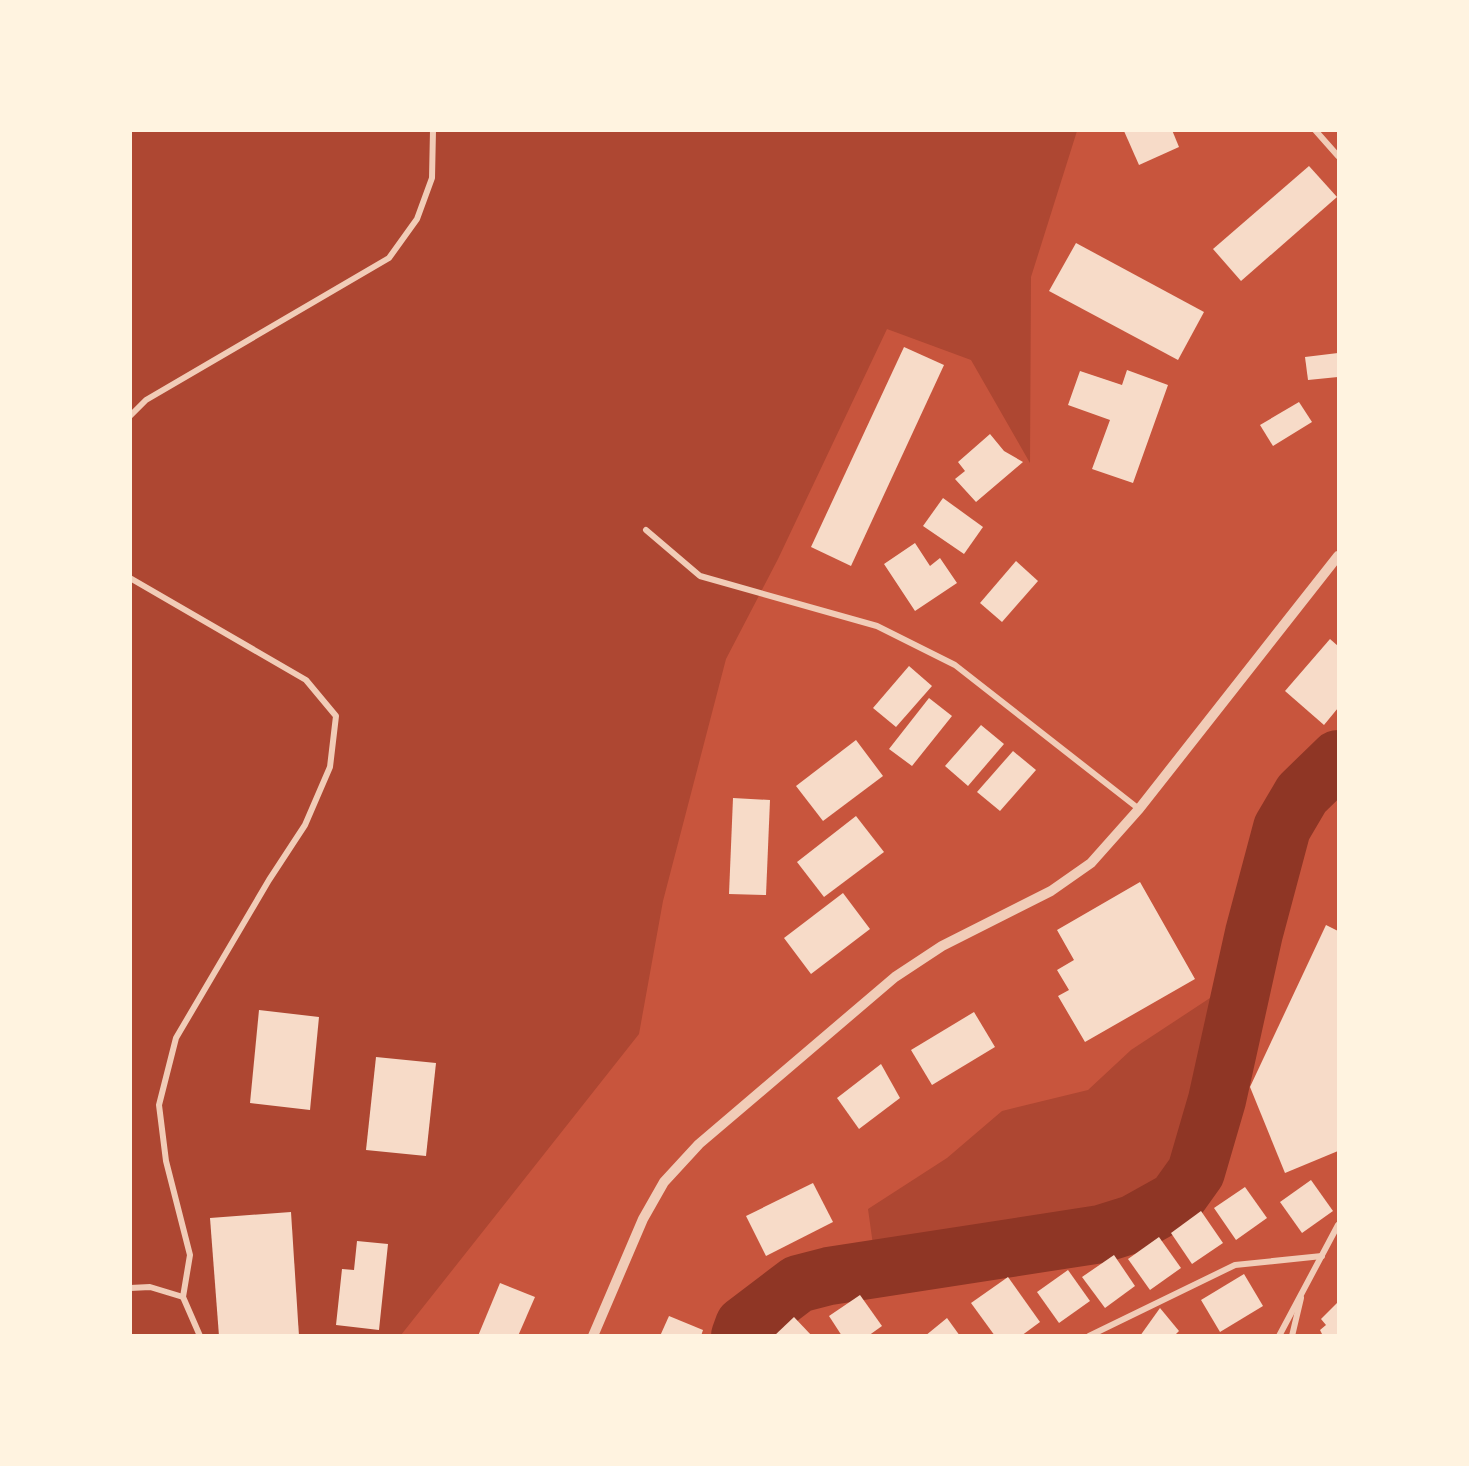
<svg xmlns="http://www.w3.org/2000/svg" width="1469" height="1466" viewBox="0 0 1469 1466" font-family="'Archivo Narrow',sans-serif">
	<rect width="100%" height="100%" fill="#c8553d"/>
	<!-- green -->
	<g fill="#ae4732">
		<polygon points="131,131 1077,131 1031,277 1030,463 971,360 887,329 778,559 726,659 663,901 639,1034 401,1335 131,1336"/>
		<polygon points="1245,975 1207,1174 1117,1240 905,1264 873,1245 868,1209 947,1158 1002,1111 1088,1090 1131,1050"/>
	</g>
	<g fill="none" stroke-linecap="round" stroke-linejoin="round">
		<!-- river -->
		<polyline stroke="#8f3625" stroke-width="58" points="740,1336 744,1325 798,1284 829,1276 1101,1234 1133,1224 1176,1200 1196,1172 1217,1100 1254,933 1282,828 1302,794 1338,759"/>
	</g>
	<!-- building -->
	<g fill="#f7dbc8">
		<polygon points="1172,130 1179,147 1139,165 1124,131"/>
		<polygon points="1309,166 1337,197 1241,281 1213,249"/>
		<polygon points="1076,243 1204,312 1178,360 1049,291"/>
		<polygon points="904,347 944,365 851,566 811,547"/>
		<polygon points="1338,353 1338,377 1308,380 1305,357"/>
		<polygon points="1127,370 1168,385 1133,483 1092,469 1110,420 1068,405 1080,371 1122,385"/>
		<polygon points="1299,402 1312,422 1273,446 1260,425"/>
		<polygon points="990,434 1004,451 1023,462 976,502 955,479 965,471 958,462"/>
		<polygon points="943,498 983,527 964,554 923,526"/>
		<polygon points="915,543 930,566 940,558 957,583 915,611 884,564"/>
		<polygon points="1016,561 1038,581 1002,622 980,603"/>
		<polygon points="1330,639 1338,646 1338,708 1324,725 1285,691"/>
		<polygon points="909,666 932,686 896,727 873,708"/>
		<polygon points="929,698 952,716 912,766 889,749"/>
		<polygon points="981,725 1004,744 968,786 945,766"/>
		<polygon points="856,740 883,776 823,821 796,786"/>
		<polygon points="1013,751 1036,770 1000,811 977,792"/>
		<polygon points="733,798 770,800 766,895 729,894"/>
		<polygon points="856,816 884,852 824,897 797,862"/>
		<polygon points="1140,882 1195,979 1085,1042 1058,996 1069,990 1057,970 1074,960 1057,930"/>
		<polygon points="843,893 870,929 811,974 784,938"/>
		<polygon points="1326,925 1338,931 1338,1151 1285,1173 1250,1087"/>
		<polygon points="259,1010 319,1017 310,1110 250,1103"/>
		<polygon points="974,1012 995,1047 932,1085 911,1050"/>
		<polygon points="376,1057 436,1063 426,1156 366,1150"/>
		<polygon points="881,1064 900,1098 859,1129 837,1098"/>
		<polygon points="1311,1180 1333,1211 1302,1233 1280,1202"/>
		<polygon points="813,1183 833,1222 766,1256 746,1216"/>
		<polygon points="1245,1187 1267,1218 1236,1240 1214,1208"/>
		<polygon points="1201,1211 1223,1243 1192,1264 1171,1233"/>
		<polygon points="291,1212 299,1336 219,1336 210,1218"/>
		<polygon points="1159,1237 1181,1268 1150,1290 1128,1259"/>
		<polygon points="357,1241 388,1244 379,1330 336,1325 342,1269 354,1270"/>
		<polygon points="1114,1255 1135,1286 1105,1308 1082,1277"/>
		<polygon points="1068,1270 1090,1301 1059,1323 1037,1292"/>
		<polygon points="1244,1274 1263,1306 1220,1332 1201,1300"/>
		<polygon points="1008,1277 1040,1322 1021,1336 995,1336 971,1303"/>
		<polygon points="500,1283 535,1297 518,1336 478,1336"/>
		<polygon points="860,1295 882,1326 868,1336 842,1336 829,1316"/>
		<polygon points="1338,1302 1338,1336 1321,1336 1322,1334 1320,1330 1326,1325 1321,1319"/>
		<polygon points="1160,1308 1179,1331 1174,1336 1140,1336"/>
		<polygon points="669,1316 703,1330 701,1336 660,1336"/>
		<polygon points="794,1317 812,1336 774,1336"/>
		<polygon points="947,1318 960,1336 925,1336"/>
	</g>
	<g fill="none" stroke-linecap="round" stroke-linejoin="round">
		<!-- minor -->
		<g stroke="#f1ccb7" stroke-width="6">
			<polyline points="1315,130 1338,156"/>
			<polyline points="130,416 146,400 389,258 417,219 432,178 433,130"/>
			<polyline points="646,530 700,576 877,626 955,665 1139,809"/>
			<polyline points="130,578 306,680 336,716 330,767 305,825 269,880 176,1038 159,1105 166,1161 190,1255 183,1297 200,1336"/>
			<polyline points="130,1288 150,1287 183,1297"/>
			<polyline points="1089,1336 1235,1265 1322,1256"/>
			<polyline points="1279,1336 1338,1225"/>
			<polyline points="1292,1336 1301,1298"/>
		</g>
		<!-- tertiary -->
		<polyline stroke="#f1ccb7" stroke-width="10" points="593,1336 643,1219 664,1182 699,1144 895,977 942,946 1051,891 1091,863 1139,809 1338,556"/>
	</g>
	<!-- border -->
	<rect width="1469" height="1466" fill="none" stroke="#fff3e0" stroke-width="264"/>
</svg>
